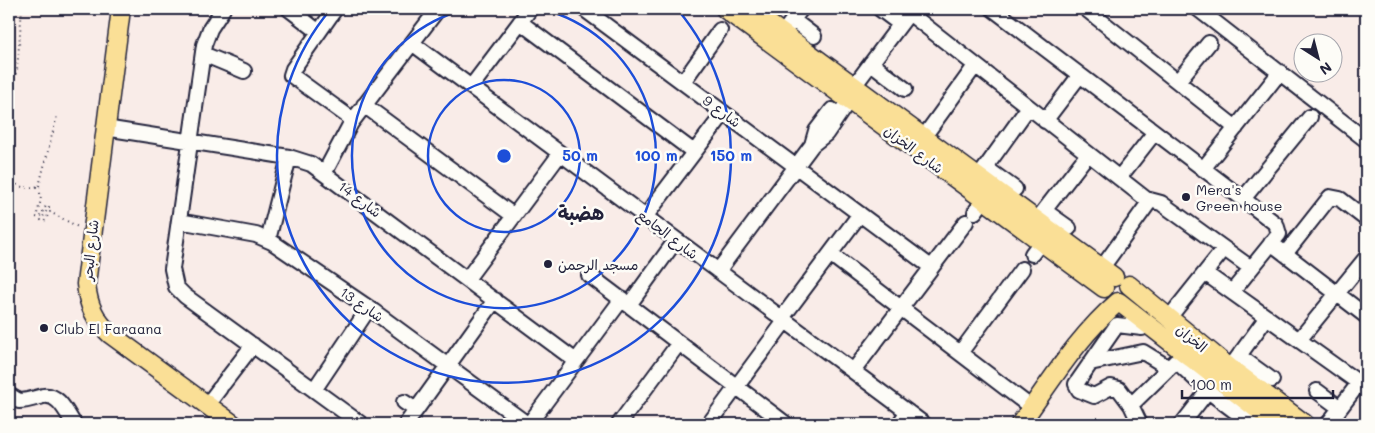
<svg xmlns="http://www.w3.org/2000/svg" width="1375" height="433" viewBox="0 0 1375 433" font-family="Mali,'Playpen Sans Arabic',sans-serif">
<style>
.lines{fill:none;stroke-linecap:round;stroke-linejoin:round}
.minor-casing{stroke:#22223b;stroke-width:18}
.major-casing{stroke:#22223b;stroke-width:21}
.path{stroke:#22223b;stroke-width:2;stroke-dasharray:1 4;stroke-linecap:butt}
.minor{stroke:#fdfcf7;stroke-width:14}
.major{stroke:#fadf96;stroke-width:18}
.ring{fill:none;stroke:#1d4ed8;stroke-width:2.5}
.poi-dot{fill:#22223b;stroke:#fdfcf7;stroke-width:2}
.labels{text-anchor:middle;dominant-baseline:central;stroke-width:5;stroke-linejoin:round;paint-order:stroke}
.street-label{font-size:14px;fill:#22223b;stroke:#fdfcf7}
.poi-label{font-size:14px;fill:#22223b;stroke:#fdfcf7;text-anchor:start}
.district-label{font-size:19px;font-weight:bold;fill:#22223b;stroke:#fdfcf7}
.centre{fill:#1d4ed8;stroke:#fdfcf7;stroke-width:2.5}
.ring-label{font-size:15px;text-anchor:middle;font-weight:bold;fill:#1d4ed8;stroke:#fdfcf7;stroke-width:5;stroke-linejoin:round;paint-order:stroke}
</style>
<rect width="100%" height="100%" fill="#f9ece8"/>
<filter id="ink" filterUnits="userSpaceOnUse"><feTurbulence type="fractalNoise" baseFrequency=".02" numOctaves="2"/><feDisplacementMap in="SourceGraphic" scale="10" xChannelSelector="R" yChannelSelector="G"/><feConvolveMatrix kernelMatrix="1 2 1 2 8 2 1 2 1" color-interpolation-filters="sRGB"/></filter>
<g filter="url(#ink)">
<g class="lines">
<g class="minor-casing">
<path id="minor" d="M223 9 210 29 204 45 172 269 176 287 185 296 361 424
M289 9 319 32
M335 9 293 69 291 75 353 120
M584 9 931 267
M880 9 900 24
M993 9 1276 224 1279 234 1232 292
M1086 9 1236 128
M1198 9 1366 140
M909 13 1146 199 1161 203 1251 268
M793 20 814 36
M520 22 694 152
M783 33 801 9
M412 43 924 424
M203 54 244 71
M871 63 905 89
M1178 81 1209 43
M683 82 720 30
M854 86 912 9
M471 87 530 9
M364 105 514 216
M1045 121 1080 75
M105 128 289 157 311 164 576 361
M923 138 975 66
M812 145 816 131 832 110
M986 168 1015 189
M1203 169 1280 72
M325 172 351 123 438 9
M978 178 1028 108
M1119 178 1155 132
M1243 199 1310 117
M1045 211 1069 228
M975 212 983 201
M645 217 724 113
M179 221 256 235 272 242 369 308 527 424
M1036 221 1088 154
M268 240 289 157
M1271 243 1366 316
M830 254 1032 408
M1032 254 1041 242
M1285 254 1330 197 1340 199 1366 219
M1101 269 1150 201
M718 271 812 145 826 134 845 106 854 104
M1205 273 1366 388
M589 275 786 424
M467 279 560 154
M629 305 676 240
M782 318 860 214
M1168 319 1224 249
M1299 340 1366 258
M960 353 1022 269
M1239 356 1272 380
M1090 363 1143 352 1169 368
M1230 368 1267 317
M854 370 966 222
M223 384 253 345
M314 390 369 308
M1317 391 1340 408
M9 395 19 401C28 401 35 398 43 396 59 393 67 414 74 424
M404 402 416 410
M207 405 220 388
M1131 405 1176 361 1208 391 1252 424
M406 424 495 300
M529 424 622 299
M619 424 679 343
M709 424 785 321
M899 424 908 412
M1140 424 1131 405 1119 389 1111 387 1094 396 1079 390 1076 384 1117 325 1142 328
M1182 424 1214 383
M1328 424 1359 383"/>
</g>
<g class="major-casing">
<path id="major" d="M121 9 86 284C88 305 95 320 110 334L233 424
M725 9 1104 288
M749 9 1114 277
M1129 285 1230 368 1305 424
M1119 302 1276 424
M1020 424C1050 383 1078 336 1118 302"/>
</g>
<path class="path" d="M9 73 17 70
M9 93 17 70 22 9
M9 160V166
M9 178C18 188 26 189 39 186L41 200 36 217 39 218 46 206 49 207 41 220 44 222 50 212 80 228
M39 186 57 116"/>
<use href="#minor" class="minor"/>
<use href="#major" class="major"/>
</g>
</g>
<g class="ring">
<circle cx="504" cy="156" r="76"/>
<path d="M542 9A152 152 0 1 1 466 9"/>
<path d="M678 10A227 227 0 1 1 330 10"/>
</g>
<g class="poi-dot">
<circle cx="1186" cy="197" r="5"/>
<circle cx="548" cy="264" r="5"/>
<circle cx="44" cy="328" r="5"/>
</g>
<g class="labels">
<g class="street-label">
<text transform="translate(722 111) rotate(37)">شارع 9</text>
<text transform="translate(914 149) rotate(37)">شارع الخزان</text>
<text transform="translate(360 199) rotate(37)">شارع 14</text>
<text transform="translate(668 234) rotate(37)">شارع الجامع</text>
<text transform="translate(90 250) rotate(-84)">شارع البحر</text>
<text transform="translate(362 304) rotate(35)">شارع 13</text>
<text transform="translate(1192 338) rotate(39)">الخزان</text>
</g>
<g class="poi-label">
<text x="1196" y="189">Mera's<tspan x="1196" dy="16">Green house</tspan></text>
<text x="558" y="264">مسجد الرحمن</text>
<text x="54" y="328">Club El Faraana</text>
</g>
<g class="district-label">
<text x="581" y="212">هضبة</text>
</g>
</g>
<circle cx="504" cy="156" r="8" class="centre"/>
<g class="ring-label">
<text x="580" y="161">50 m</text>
<text x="656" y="161">100 m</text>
<text x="731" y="161">150 m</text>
</g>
<rect width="1375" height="433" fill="none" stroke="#fdfcf7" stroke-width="30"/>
<rect x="15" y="15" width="1345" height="403" fill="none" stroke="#22223b" stroke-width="2" filter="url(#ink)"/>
<g transform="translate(1318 58) rotate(144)"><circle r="24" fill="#fdfcf7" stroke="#a5a5ac"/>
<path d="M0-4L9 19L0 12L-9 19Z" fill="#22223b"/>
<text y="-8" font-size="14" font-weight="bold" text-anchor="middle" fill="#22223b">N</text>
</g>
<path d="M1182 390v8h151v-8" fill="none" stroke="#22223b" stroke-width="2.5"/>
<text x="1190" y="390" font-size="15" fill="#22223b" stroke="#fdfcf7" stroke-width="4" paint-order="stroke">100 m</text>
</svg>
